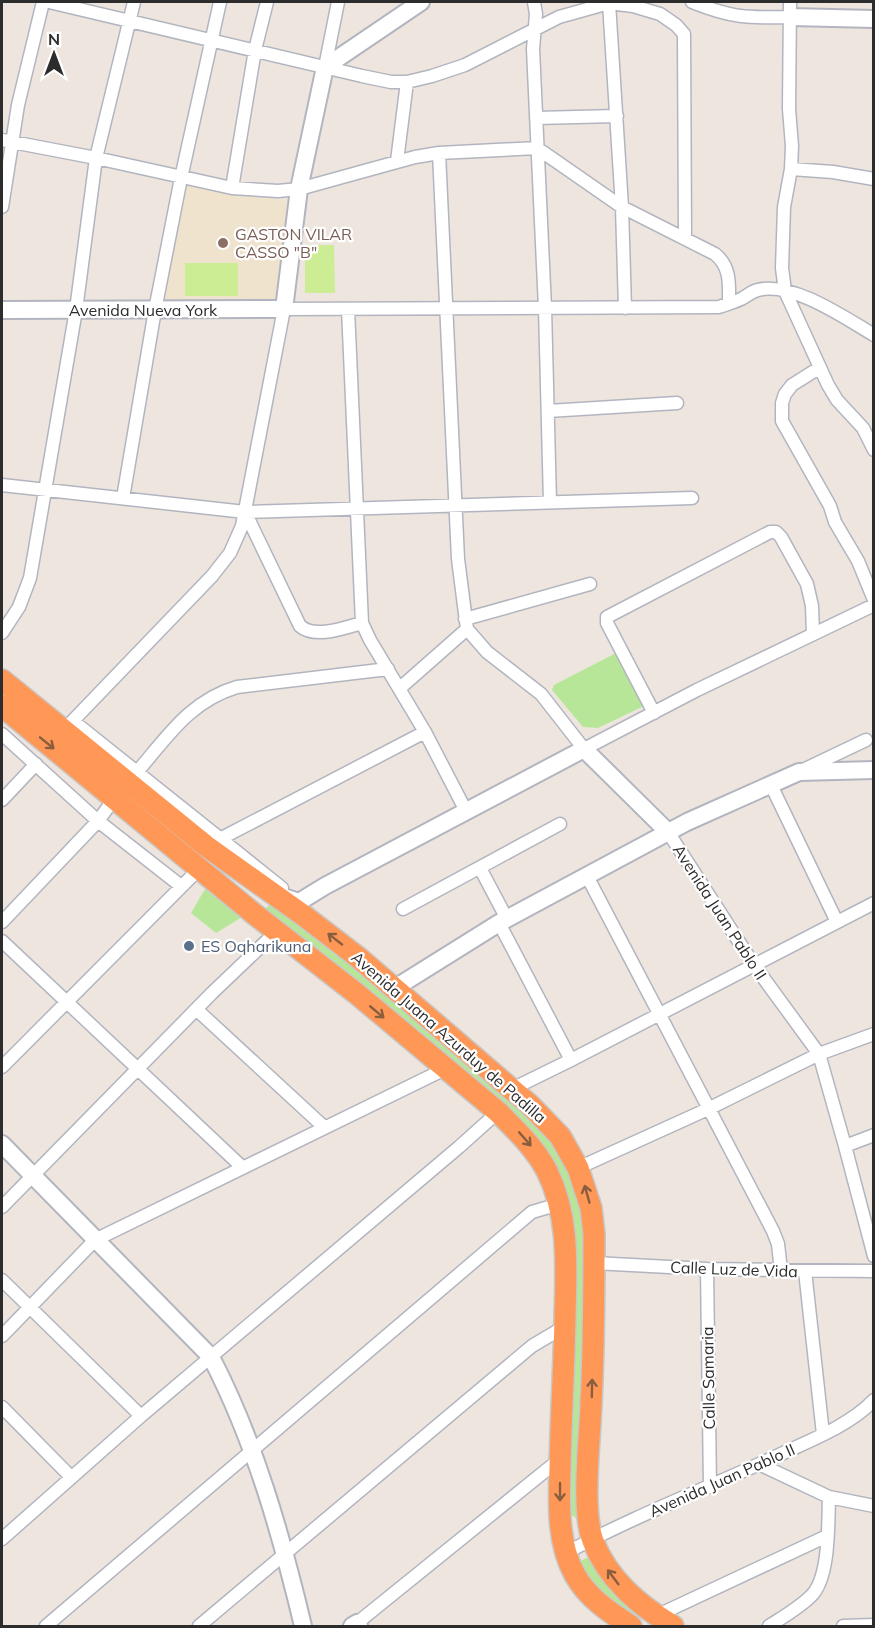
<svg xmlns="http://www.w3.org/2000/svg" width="875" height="1628" viewBox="0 0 875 1628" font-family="Mulish,sans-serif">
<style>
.education{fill:#f0e3cd}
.green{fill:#b7e699}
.pitch{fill:#cced94}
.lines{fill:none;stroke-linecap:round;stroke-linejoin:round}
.street-casing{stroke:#b2b5c0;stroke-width:15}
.secondary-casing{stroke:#b2b5c0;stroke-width:20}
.highway-casing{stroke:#c8c8c8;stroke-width:24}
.street{stroke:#fff;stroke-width:12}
.secondary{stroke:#fff;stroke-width:16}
.highway{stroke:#ff9857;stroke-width:21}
.oneway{stroke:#8b5d3f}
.education-dot{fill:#8d6e63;stroke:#fff;stroke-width:2}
.service-dot{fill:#5c6f8a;stroke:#fff;stroke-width:2}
.labels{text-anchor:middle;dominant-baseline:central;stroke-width:4.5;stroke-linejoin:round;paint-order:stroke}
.education-label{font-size:16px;fill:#785e54;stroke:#fff;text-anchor:start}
.street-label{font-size:16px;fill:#2c2c2c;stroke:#fff}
.service-label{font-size:16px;fill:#4e5e75;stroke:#fff;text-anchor:start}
</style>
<rect width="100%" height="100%" fill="#eee6de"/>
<path class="education" d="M194 184 282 200 287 204 289 212 277 298 274 301H166L164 295 184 189 188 185Z"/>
<path class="green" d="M616 653 644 706 598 728 583 727 552 690 554 685Z
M205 889 242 917 216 933 191 913Z
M270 904 349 961 522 1111 543 1132 561 1155 574 1179 587 1236 579 1520 570 1514 571 1391 550 1164 263 912Z
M586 1558 591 1559 636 1611 635 1614 632 1616 605 1599 579 1566 581 1561Z"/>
<path class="pitch" d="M305 245H334L335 293H305Z
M185 263H238V296H185Z"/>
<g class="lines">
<g class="street-casing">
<path id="street" d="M49 2 362 76 391 82H407L432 76 465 65 559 17 609 3 633 6 660 14 676 25 684 34 685 239
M534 2 536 14 533 49 545 308 550 502
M692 2C732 18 747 18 790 17
M790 2 789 109 792 146 791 169 784 207 782 268 785 291 828 385 837 400 863 428 874 450
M609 3 622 207 625 308
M325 67 338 2
M536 118 617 116
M2 140 96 158 232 188 278 191 299 189 415 157 439 153 537 148 622 207 715 254C731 267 729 284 729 303
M397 161 407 82
M791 169 833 172 874 179
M232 188 255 50 267 2
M2 207 18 105 43 2
M348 309 362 623 370 640 425 732 466 811
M819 368 792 385 785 394 782 403V421L830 506 835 522 858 561 874 600
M548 411 677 403
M2 485 245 512 692 498
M123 498 155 310 181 178 220 2
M245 512 300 626C315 639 344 628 362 623
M465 619 590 584
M467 629 487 652 541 694 584 749 697 690 874 605
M2 633 19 607 30 578 76 310 96 158 134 2
M400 688 467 629 458 559 439 153
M654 713 607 623V617L770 532H776L781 537 807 584 812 606 813 634
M73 721 282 888
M63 731 212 576 230 553 242 526 284 309 719 307C727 304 735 302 741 299 747 296 752 291 758 290 792 281 845 318 874 335
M2 734 98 821 181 886
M803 770 866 740
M137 772C168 736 190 701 237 687L388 669
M771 785 837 922
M2 800 36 764
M668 832 754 965 819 1054 845 1146 874 1256
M216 841 425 732
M480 868 507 919
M587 876 773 1231 778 1244 781 1271
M403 909 560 824
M2 922 98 821 114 799
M499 923 571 1060
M2 941 242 1167
M196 1009 324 1127
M2 1067 199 869
M512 1089 571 1060 874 903
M845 1146 874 1135
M578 1168 708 1109 819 1054 874 1034
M2 1207 212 993 276 932
M594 1263 707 1269 874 1271
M707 1269 710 1487
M805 1271 823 1434
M2 1280 141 1416
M2 1336 95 1240 445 1069
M2 1407 71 1477
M759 1464 829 1497 874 1506
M2 1539 141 1416 459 1147 498 1112
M566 1553C634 1516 708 1488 779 1455 811 1440 849 1426 874 1400
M656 1616 827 1536
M357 1623 560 1459
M46 1626 532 1212 559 1204
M199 1626 532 1346 564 1327
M769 1626C783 1617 799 1608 811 1596 830 1578 828 1523 829 1497
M843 1626 874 1625"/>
</g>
<g class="secondary-casing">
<path id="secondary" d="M790 17 874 19
M2 310 284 309 299 189 325 67 421 2
M280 896 299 902 325 886 584 749 668 832
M395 988 499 923 687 822 799 772 874 770
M2 1144 211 1357C255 1442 281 1534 303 1626
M352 1626 357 1623 359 1626"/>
</g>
<g class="highway-casing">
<path id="highway" d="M2 680 206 846 303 915 359 958 530 1105 560 1136 578 1168 591 1208 594 1234C594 1290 594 1347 591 1404 590 1440 581 1509 593 1541 608 1580 639 1605 673 1626
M2 706 253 913 357 994 498 1112C516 1130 535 1148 547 1171 570 1218 566 1267 565 1318 564 1368 561 1418 560 1468 559 1503 557 1543 575 1575 588 1598 609 1612 631 1626"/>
</g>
<use href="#street" class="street"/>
<use href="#secondary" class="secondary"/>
<use href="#highway" class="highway"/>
</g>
<defs><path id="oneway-shaft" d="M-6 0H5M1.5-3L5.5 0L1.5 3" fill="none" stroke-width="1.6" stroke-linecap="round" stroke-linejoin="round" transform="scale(1.5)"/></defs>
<g class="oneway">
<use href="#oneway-shaft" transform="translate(47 743) rotate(39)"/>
<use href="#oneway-shaft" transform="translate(335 939) rotate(-142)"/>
<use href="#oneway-shaft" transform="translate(377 1012) rotate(40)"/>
<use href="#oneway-shaft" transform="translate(525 1139) rotate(49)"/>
<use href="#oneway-shaft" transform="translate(587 1194) rotate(-106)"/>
<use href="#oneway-shaft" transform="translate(592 1388) rotate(-89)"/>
<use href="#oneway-shaft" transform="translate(560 1492) rotate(90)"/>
<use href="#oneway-shaft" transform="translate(613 1577) rotate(-127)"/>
</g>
<circle class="education-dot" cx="223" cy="243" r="6"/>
<circle class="service-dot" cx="189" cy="946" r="6"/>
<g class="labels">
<g class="education-label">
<text x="235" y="234">GASTON VILAR<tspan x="235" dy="18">CASSO "B"</tspan></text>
</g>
<g class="street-label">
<text x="143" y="310">Avenida Nueva York</text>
<text transform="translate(720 912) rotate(57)">Avenida Juan Pablo II</text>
<text transform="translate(449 1037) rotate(41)">Avenida Juana Azurduy de Padilla</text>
<text transform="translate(734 1269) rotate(2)">Calle Luz de Vida</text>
<text transform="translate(708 1378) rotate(-91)">Calle Samaria</text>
<text transform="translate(722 1480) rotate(-24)">Avenida Juan Pablo II</text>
</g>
<g class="service-label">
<text x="201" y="946">ES Oqharikuna</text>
</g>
</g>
<rect width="875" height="1628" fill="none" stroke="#2c2c2c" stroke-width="6"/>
<g transform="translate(54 54)" stroke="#ffffff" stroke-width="4.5" paint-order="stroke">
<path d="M0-4.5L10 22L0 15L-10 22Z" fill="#2c2c2c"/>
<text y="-9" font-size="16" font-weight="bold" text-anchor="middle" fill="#2c2c2c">N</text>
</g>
</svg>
